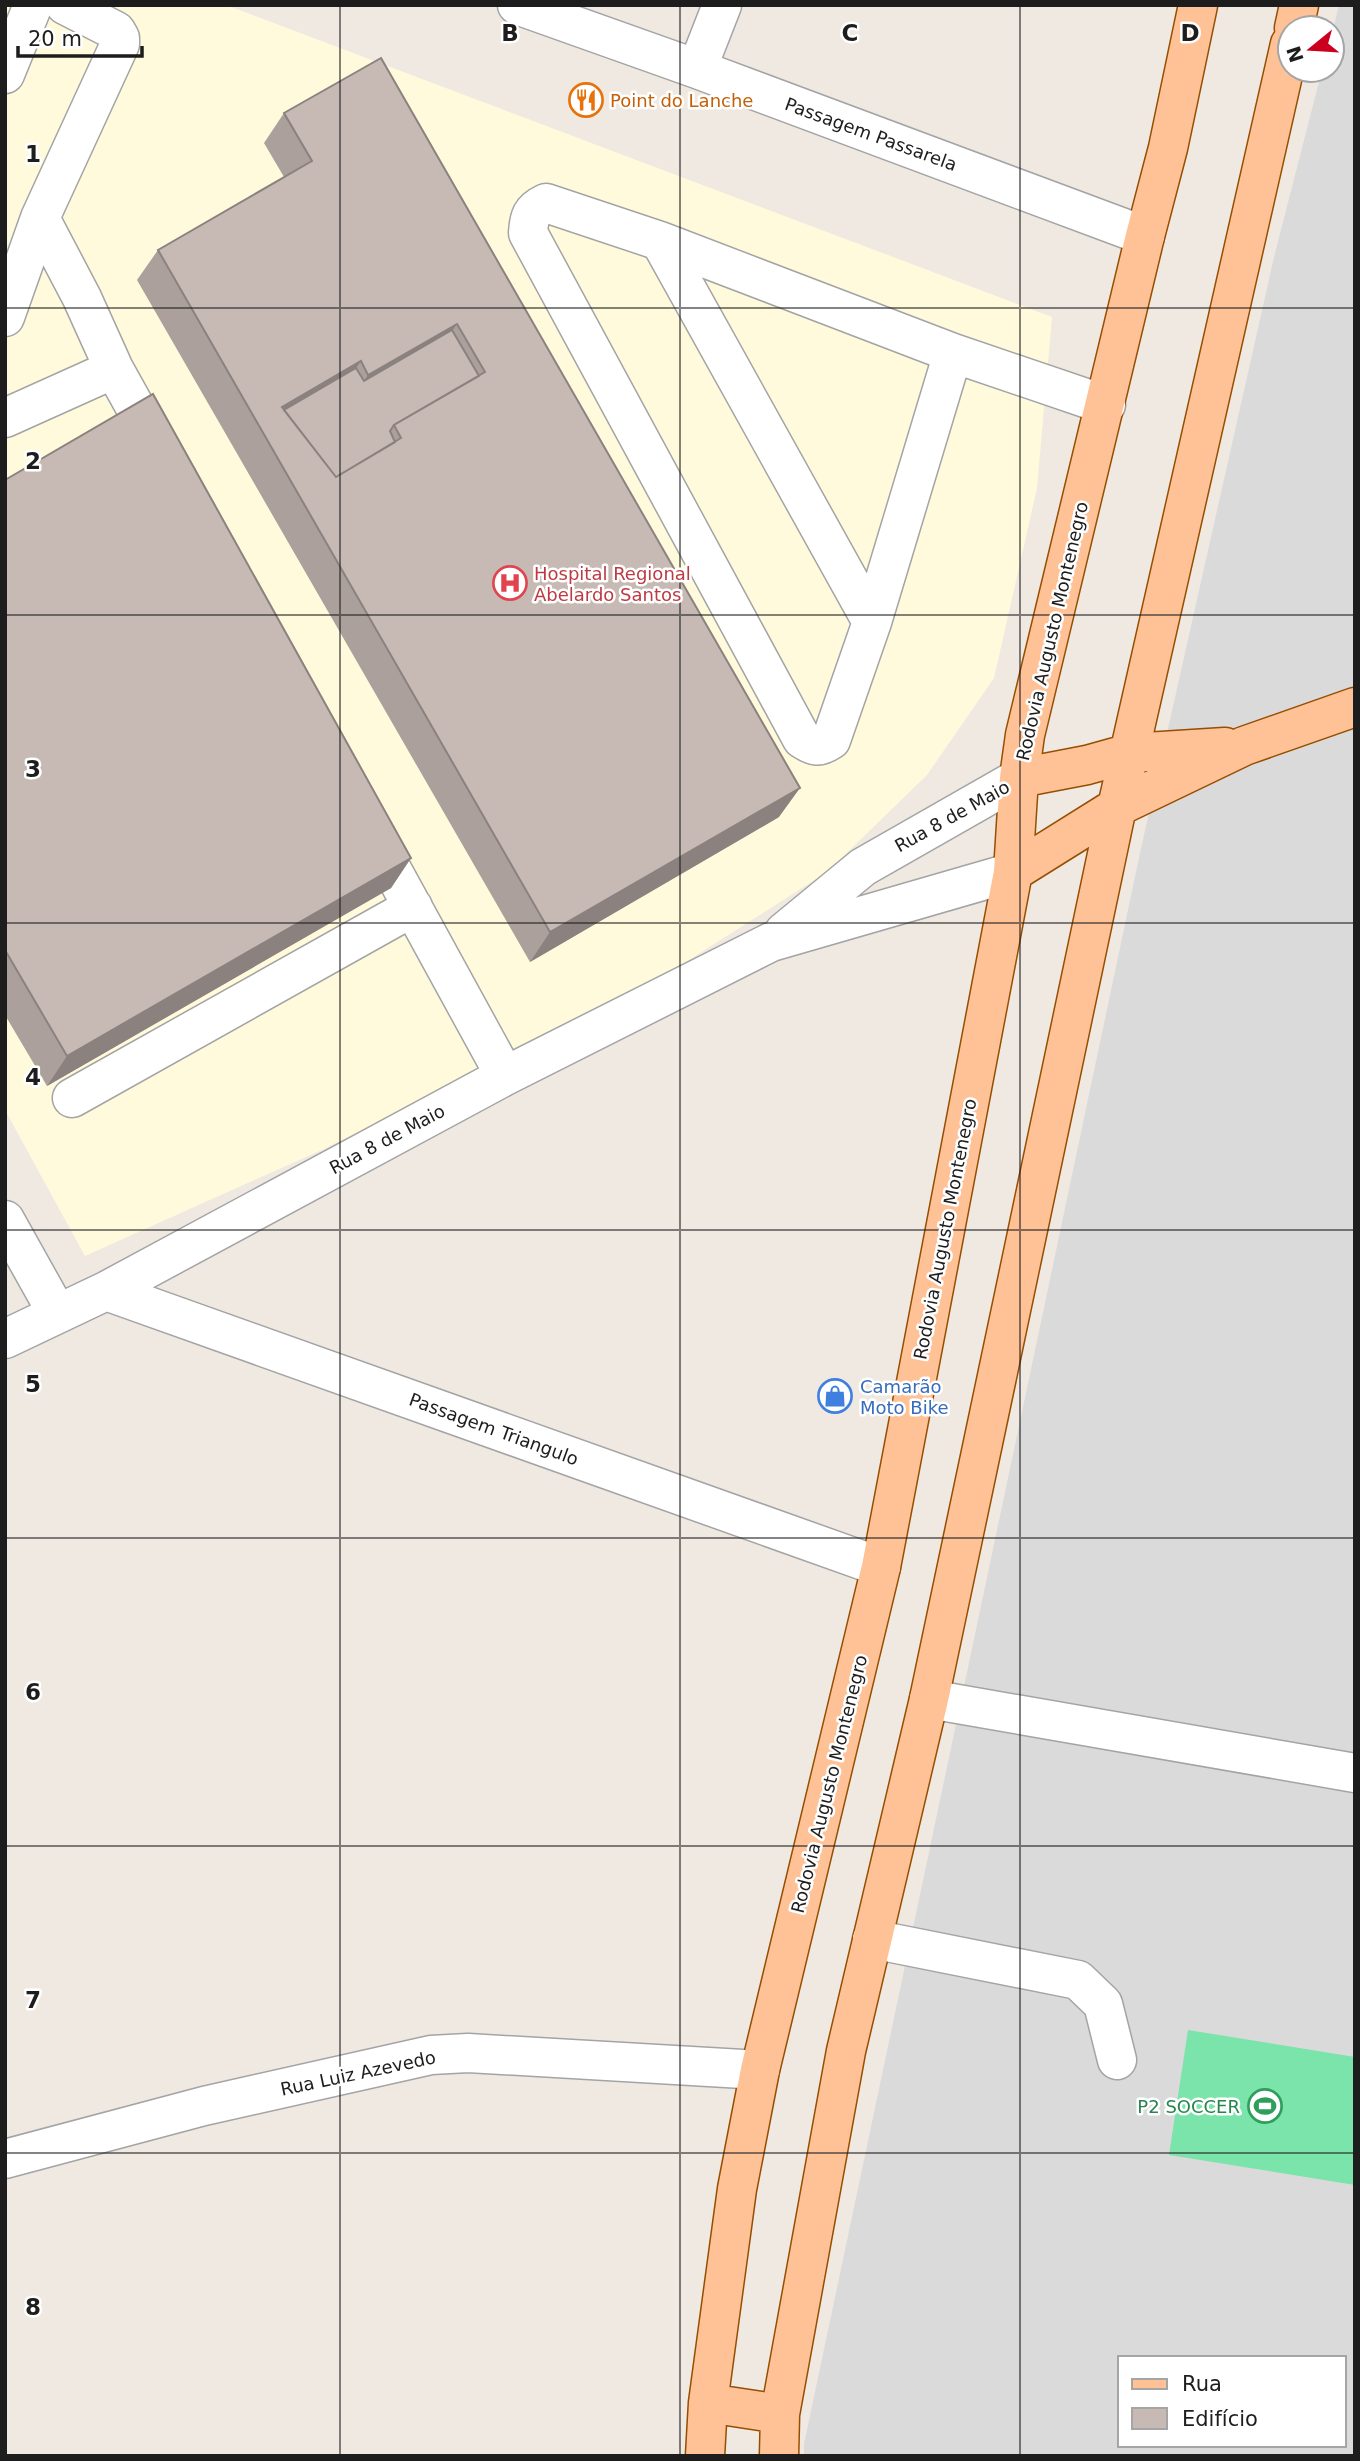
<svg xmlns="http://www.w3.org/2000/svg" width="1360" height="2461" viewBox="0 0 1360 2461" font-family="'DejaVu Sans',sans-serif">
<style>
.residential{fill:#dbdada;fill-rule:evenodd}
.education{fill:#fffadb}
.pitch{fill:#7ae4ab}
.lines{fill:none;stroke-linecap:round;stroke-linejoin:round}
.minor-casing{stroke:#a4a4a4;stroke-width:41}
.major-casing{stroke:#964e00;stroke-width:41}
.minor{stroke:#fff;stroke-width:38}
.major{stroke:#ffc297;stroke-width:38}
.wall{fill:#aba09c}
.shaded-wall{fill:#8b827f}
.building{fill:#c7bab5;stroke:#8b827f;stroke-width:2;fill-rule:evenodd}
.grid{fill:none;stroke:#1d1d1d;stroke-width:2;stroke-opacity:0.55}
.labels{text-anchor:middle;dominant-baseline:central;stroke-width:5;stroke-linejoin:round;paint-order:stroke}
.food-label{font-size:18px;fill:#c56008;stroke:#fff;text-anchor:start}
.street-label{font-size:18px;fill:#1d1d1d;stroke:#fff}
.health-label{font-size:18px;fill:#be3a42;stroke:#fff;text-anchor:start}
.shop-label{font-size:18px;fill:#366cbe;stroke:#fff;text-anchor:start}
.leisure-label{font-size:18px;fill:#27864d;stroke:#fff;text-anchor:end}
.grid-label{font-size:23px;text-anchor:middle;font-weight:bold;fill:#1d1d1d;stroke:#fff;stroke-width:5;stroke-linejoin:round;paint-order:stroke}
</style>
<rect width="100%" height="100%" fill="#efe9e2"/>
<path class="residential" d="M1339 5H1355V2456H804V2444L1140 853 1274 257 1322 70H1332V33ZM1120 2358H1344V2445H1120Z"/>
<path class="education" d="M7 5H226L1052 317 1037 488 994 678 927 775 827 872 678 967 502 1061 326 1148 85 1256 5 1110Z"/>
<path class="pitch" d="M1188 2030 1355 2057V2185L1169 2155Z"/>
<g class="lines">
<g class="minor-casing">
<path id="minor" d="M517 5 697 69 1145 236
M697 69 722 5
M5 74 33 5
M40 218 82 298 114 369 159 450
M660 241 872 622
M5 317 40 218 120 44V38L116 31 65 5
M953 353 872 622 831 740C819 748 814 747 802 739L528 233C529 217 531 210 546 203L660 241 953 353 1106 405
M5 418 114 369
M372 833 505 1076
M784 932 863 867 1019 778
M72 1098 413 907
M5 1220 57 1313
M106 1291 881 1567
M5 1339 106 1291 505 1076 771 942 1013 872
M929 1699 1355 1773
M872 1939 1078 1980 1103 2004 1117 2060
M5 2159 204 2106 431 2055 468 2053 760 2070"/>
</g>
<g class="major-casing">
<path id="major" d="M1294 28 1299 5
M1019 778 1087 765 1130 753 1225 747
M1013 872 1117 807 1244 746 1355 707
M708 2403 780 2414
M705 2456 708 2403 737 2189 760 2070 881 1567 1013 872 1019 778 1025 735 1145 236 1168 148 1198 5
M779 2456 780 2414 846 2051 929 1699 1117 807 1290 44"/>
</g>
<use href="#minor" class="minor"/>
<use href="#major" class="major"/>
</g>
<path class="wall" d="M381 58 779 817 530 962 137 280 158 250 284 177 264 143 284 113Z
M5 480 411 858 391 888 47 1086 5 1015Z"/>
<path class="shaded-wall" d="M457 324 436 353 348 404 368 375Z
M361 361 340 391 285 423 282 407Z
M800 788 779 817 530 962 550 932Z
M411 858 391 888 47 1086 67 1056Z"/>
<path class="building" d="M381 58 800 788 550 932 158 250 312 161 284 113ZM457 324 485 372 394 425 401 438 336 477 282 407 361 361 368 375Z
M452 330 479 376 394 425 390 431 395 442 336 477 284 410 356 368 364 381Z
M153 394 411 858 67 1056 5 950V480Z"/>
<path class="grid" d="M340 5V2456M680 5V2456M1020 5V2456M5 308H1355M5 615H1355M5 923H1355M5 1230H1355M5 1538H1355M5 1846H1355M5 2153H1355"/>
<defs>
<g id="restaurant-ring" transform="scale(1.75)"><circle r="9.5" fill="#fff" stroke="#e8710a" stroke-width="1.5"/><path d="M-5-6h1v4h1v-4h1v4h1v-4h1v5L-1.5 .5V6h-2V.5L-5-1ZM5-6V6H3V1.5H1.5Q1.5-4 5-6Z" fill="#e8710a"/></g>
<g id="hospital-ring" transform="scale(1.75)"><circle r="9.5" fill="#fff" stroke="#e0444e" stroke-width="1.5"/><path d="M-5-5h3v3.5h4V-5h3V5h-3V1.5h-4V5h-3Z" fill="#e0444e"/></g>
<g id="shop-ring" transform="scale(1.75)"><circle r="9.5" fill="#fff" stroke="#3f7fe0" stroke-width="1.5"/><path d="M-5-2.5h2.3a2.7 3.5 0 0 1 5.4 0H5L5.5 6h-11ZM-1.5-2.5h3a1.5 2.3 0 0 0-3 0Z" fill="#3f7fe0"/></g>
<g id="stadium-ring" transform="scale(1.75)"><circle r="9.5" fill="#fff" stroke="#2e9e5b" stroke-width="1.5"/><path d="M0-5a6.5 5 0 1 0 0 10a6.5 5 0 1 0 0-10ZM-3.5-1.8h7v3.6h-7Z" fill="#2e9e5b"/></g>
</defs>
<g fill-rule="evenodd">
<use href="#restaurant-ring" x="586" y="100"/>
<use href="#hospital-ring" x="510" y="583"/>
<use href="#shop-ring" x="835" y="1396"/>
<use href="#stadium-ring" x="1265" y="2106"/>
</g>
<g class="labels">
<g class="food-label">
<text x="610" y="100">Point do Lanche</text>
</g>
<g class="street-label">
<text transform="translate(871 134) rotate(20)">Passagem Passarela</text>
<text transform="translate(1052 631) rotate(-77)">Rodovia Augusto Montenegro</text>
<text transform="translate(952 816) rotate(-29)">Rua 8 de Maio</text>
<text transform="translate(387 1139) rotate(-28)">Rua 8 de Maio</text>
<text transform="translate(945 1229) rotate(-79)">Rodovia Augusto Montenegro</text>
<text transform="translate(494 1429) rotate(20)">Passagem Triangulo</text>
<text transform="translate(829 1784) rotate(-76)">Rodovia Augusto Montenegro</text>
<text transform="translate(358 2073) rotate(-12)">Rua Luiz Azevedo</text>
</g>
<g class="health-label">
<text x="534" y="573">Hospital Regional<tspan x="534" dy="21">Abelardo Santos</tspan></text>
</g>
<g class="shop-label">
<text x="860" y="1386">Camarão<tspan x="860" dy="21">Moto Bike</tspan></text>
</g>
<g class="leisure-label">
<text x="1240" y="2106">P2 SOCCER</text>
</g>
</g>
<g class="grid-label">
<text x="510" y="41">B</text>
<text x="850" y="41">C</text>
<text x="1190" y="41">D</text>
<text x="33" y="162">1</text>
<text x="33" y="469">2</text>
<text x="33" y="777">3</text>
<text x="33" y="1085">4</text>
<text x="33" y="1392">5</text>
<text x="33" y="1700">6</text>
<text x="33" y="2008">7</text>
<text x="33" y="2315">8</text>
</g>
<rect width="1360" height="2461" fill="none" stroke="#1d1d1d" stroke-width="14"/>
<rect x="1118" y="2356" width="228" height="91" fill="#ffffff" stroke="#a5a5a5" stroke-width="2"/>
<rect x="1132" y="2379" width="35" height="10" fill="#ffc297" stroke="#a5a5a5" stroke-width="2"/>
<text x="1182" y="2391" font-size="21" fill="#1d1d1d">Rua</text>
<rect x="1132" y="2408" width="35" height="21" fill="#c7bab5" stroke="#a5a5a5" stroke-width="2"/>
<text x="1182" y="2426" font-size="21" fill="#1d1d1d">Edifício</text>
<g transform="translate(1311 49) rotate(252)"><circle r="33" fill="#ffffff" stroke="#a5a5a5" stroke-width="2"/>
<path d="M0-5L12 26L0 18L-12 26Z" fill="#ca001e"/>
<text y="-10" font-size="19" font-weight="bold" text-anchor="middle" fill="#1d1d1d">N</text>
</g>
<path d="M18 46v10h124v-10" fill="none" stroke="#1d1d1d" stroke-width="3.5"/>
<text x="28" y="46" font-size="21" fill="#1d1d1d" stroke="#ffffff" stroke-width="5" paint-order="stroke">20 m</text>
</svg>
